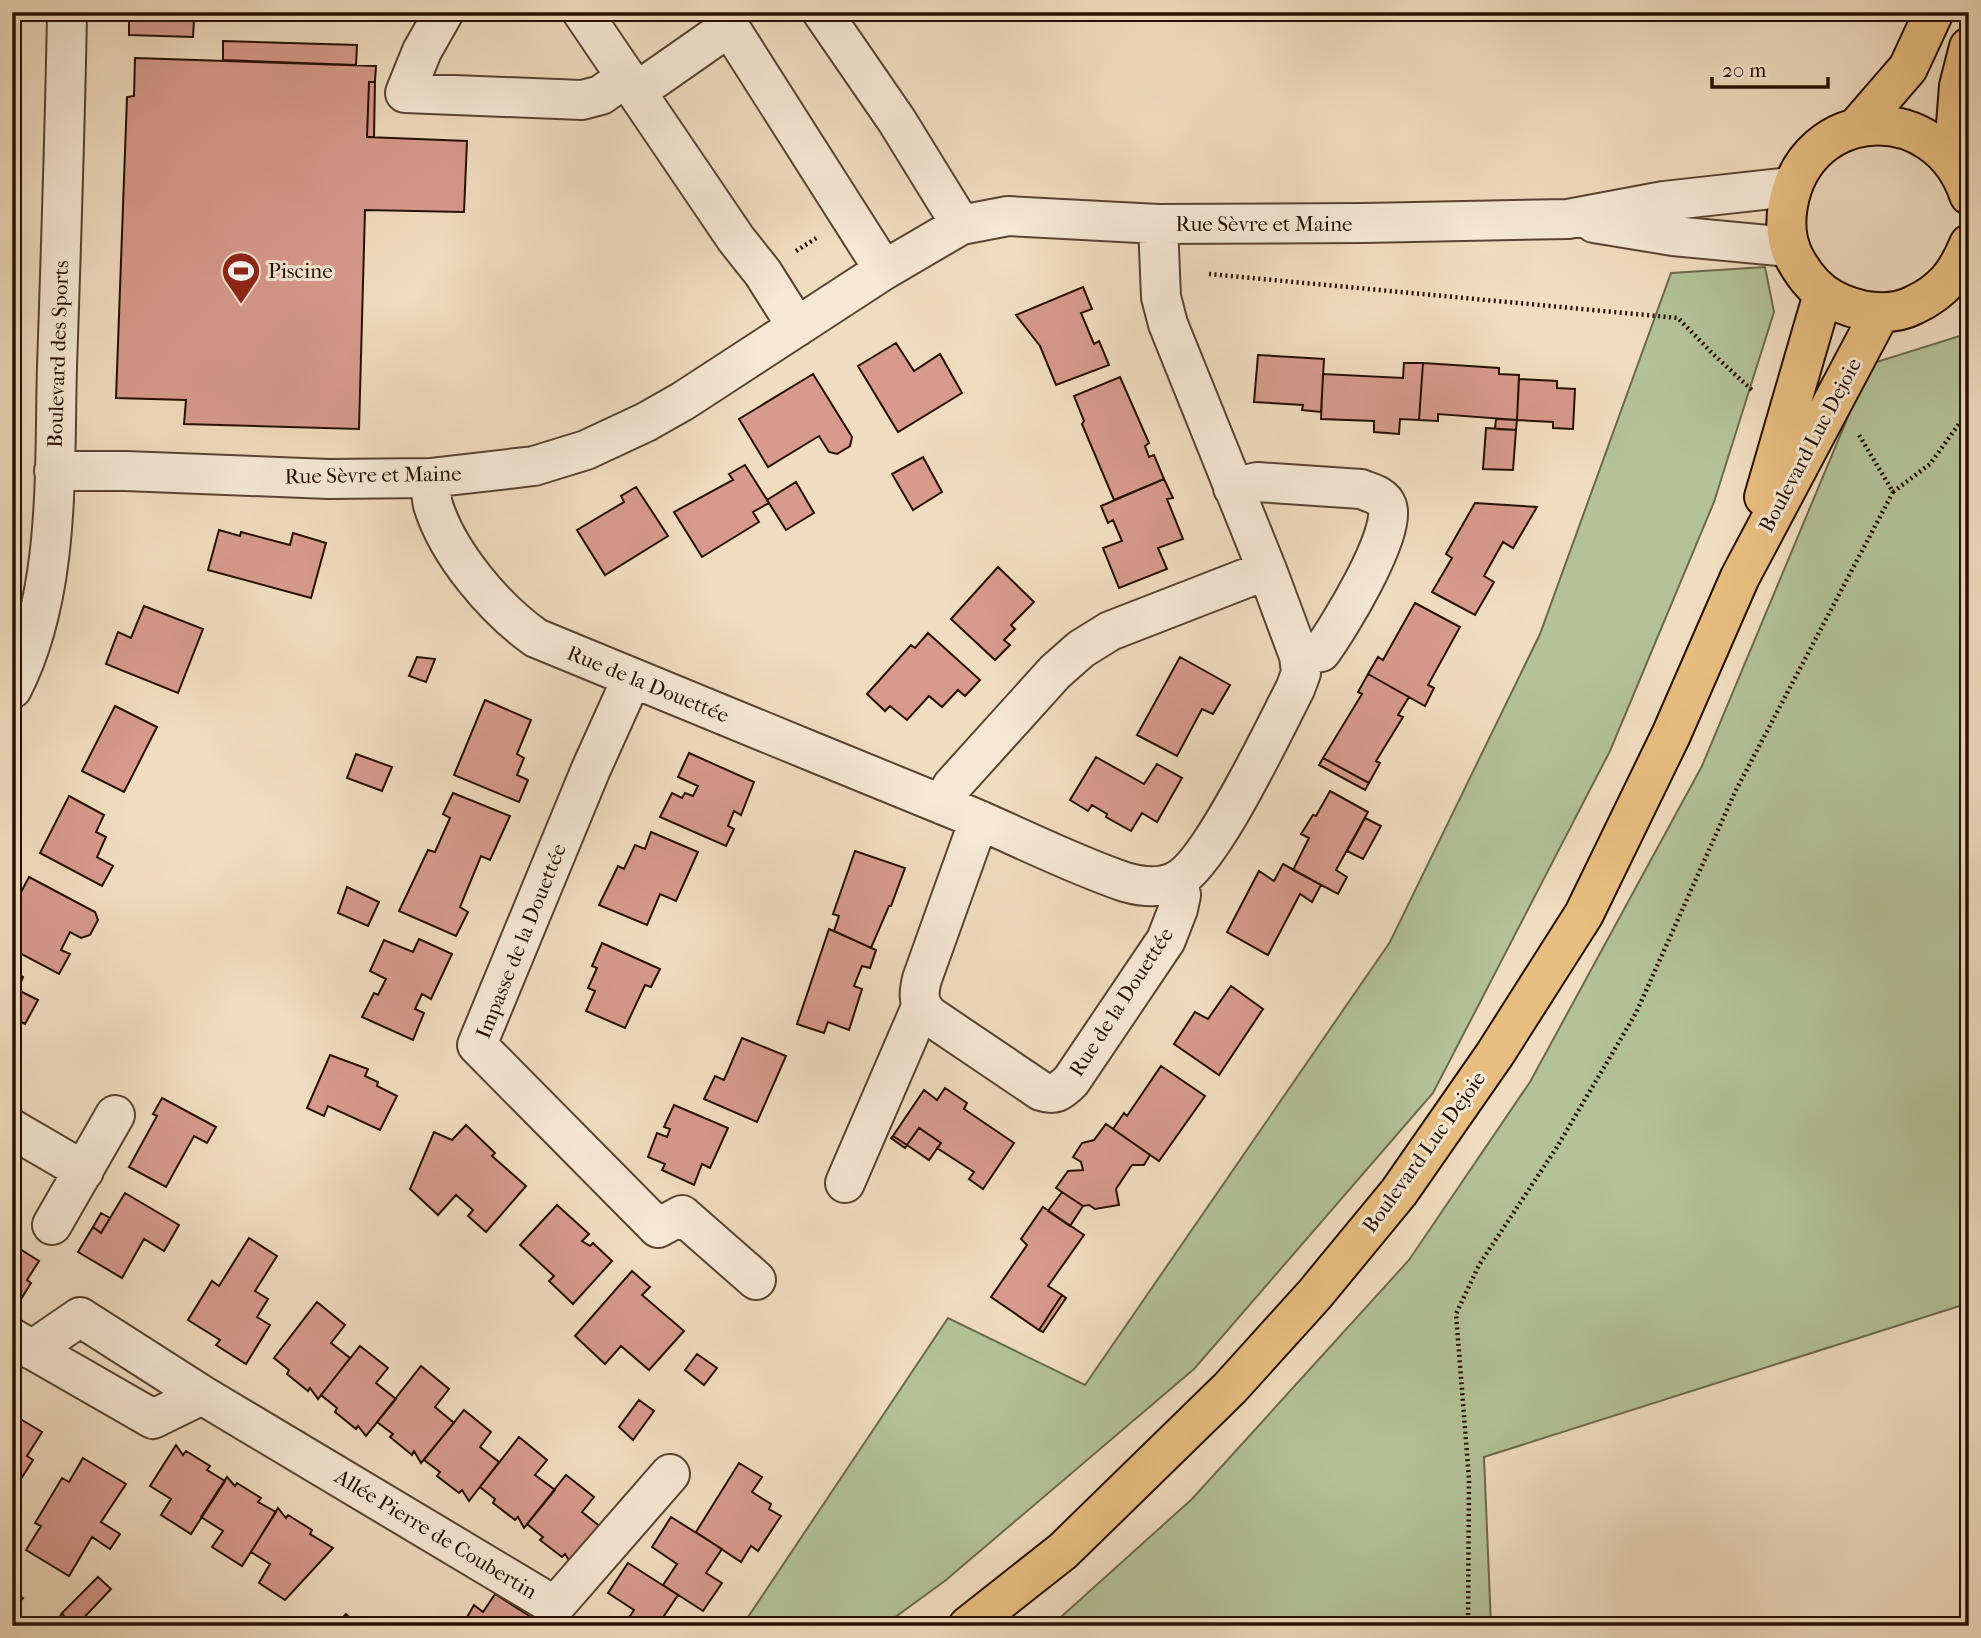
<svg xmlns="http://www.w3.org/2000/svg" width="1981" height="1638" viewBox="0 0 1981 1638" font-family="'IM FELL French Canon',serif">
<style>
.green{fill:#b3c297;stroke:#6c694c;stroke-width:2}
.building{fill:#d79a8d;stroke:#261001;stroke-width:2}
.lines{fill:none;stroke-linecap:round;stroke-linejoin:round}
.minor-casing{stroke:#584330;stroke-width:42}
.major-casing{stroke:#261001;stroke-width:42}
.path{stroke:#261001;stroke-width:4.5;stroke-dasharray:2 3.5;stroke-linecap:butt}
.minor{stroke:#f5e8d5;stroke-width:38}
.major{stroke:#e8be80;stroke-width:38}
.labels{text-anchor:middle;dominant-baseline:central;stroke-width:6;stroke-linejoin:round;paint-order:stroke}
.street-label{font-size:21px;fill:#261001;stroke:#f5e8d5}
.poi-label{font-size:21px;fill:#261001;stroke:#f5e8d5;text-anchor:start}
</style>
<rect width="100%" height="100%" fill="#f0dcbf"/>
<filter id="stains"><feTurbulence type="fractalNoise" baseFrequency=".00286" numOctaves="4"/><feColorMatrix values="0 0 0 0 .2 0 0 0 0 .09 0 0 0 0 .02 0 0 0 .5 -.17"/></filter>
<radialGradient id="worn" r=".72"><stop offset=".6" stop-color="#630" stop-opacity="0"/><stop offset="1" stop-color="#630" stop-opacity=".3"/></radialGradient>
<path class="green" d="M1765 267 1774 312 1714 502 1610 751 1433 1093 1194 1369 946 1580 883 1626H742L948 1318 1085 1385 1390 942 1540 634 1671 273Z
M1969 333V1303L1484 1457 1491 1626H1051L1192 1499 1409 1260 1530 1082 1702 766 1870 364Z"/>
<path class="building" d="M129 12H169V20H194L193 37 129 35Z
M223 41 357 45 356 65 223 60Z
M135 58 376 66 375 81 369 82 367 137 467 141 464 212 365 210 359 429 184 424 186 400 116 398 127 97 134 96Z
M375 81 374 137H367L369 82Z
M1083 287 1092 309 1081 313 1094 344 1099 341 1109 365 1056 385 1040 346 1016 315Z
M896 343 914 371 940 354 962 393 898 432 858 366Z
M1258 355 1324 359 1321 412 1302 410 1303 405 1254 402Z
M1404 363H1423L1419 420 1400 419 1399 434 1374 432V421L1321 419 1323 374 1403 378Z
M1423 363 1499 368V374L1519 375 1517 420 1438 414V421L1419 420Z
M813 374 852 437 850 446 837 454 829 452 819 436 768 467 739 419Z
M1120 377 1149 443 1145 446 1149 457 1154 455 1164 479 1114 500 1082 424 1084 421 1074 396Z
M1519 379 1557 381V388L1575 389 1573 429 1553 428V422L1517 420Z
M1496 419 1517 420 1516 430 1495 429Z
M1486 428 1516 430 1513 470 1483 469Z
M923 457 942 492 913 510 892 474Z
M745 465 769 503 753 512 759 522 702 557 674 512 733 480 729 474Z
M1164 479 1173 498 1167 499 1183 539 1158 548 1167 569 1119 588 1103 548 1122 541 1113 520 1108 523 1101 506Z
M796 482 814 513 786 530 767 500Z
M636 487 668 536 605 575 577 530 624 502 621 496Z
M1475 503 1537 507 1513 548 1503 542 1484 576 1494 582 1475 615 1432 592 1452 558 1446 554Z
M219 530 240 536 241 532 290 545 293 533 326 543 311 598 208 570Z
M998 567 1034 602 1011 625 1015 629 1004 640 1010 645 995 660 951 619Z
M1415 603 1460 627 1428 685 1434 688 1425 706 1368 674 1378 657 1383 660Z
M144 606 203 629 178 693 106 664 118 632 131 638Z
M928 633 980 680 965 696 958 690 942 707 929 696 907 720 890 706 885 711 867 694 911 645 915 648Z
M417 657 435 659 426 682 409 676Z
M1180 657 1230 685 1213 714 1202 709 1177 756 1137 735Z
M1368 674 1409 697 1398 715 1403 717 1376 761 1380 763 1369 783 1323 758 1362 694 1358 692Z
M485 700 531 720 517 754 524 758 517 775 528 780 519 802 454 775Z
M115 706 157 727 124 792 82 771Z
M689 753 754 782 741 815 734 811 728 826 734 829 726 846 660 817 672 793 682 798 685 793 693 796 698 786 678 777Z
M356 754 392 767 382 791 347 778Z
M1096 757 1144 784 1157 764 1182 778 1157 822 1142 813 1131 831 1106 817 1107 814 1092 805 1088 811 1070 800Z
M1323 758 1369 783 1365 790 1319 765Z
M1330 791 1368 812 1336 870 1347 877 1338 894 1293 870 1309 838 1301 834 1313 815 1316 816Z
M453 793 510 816 490 860 481 856 460 907 468 912 456 936 399 911 428 850 435 852 450 818 443 814Z
M69 796 104 815 96 832 106 837 97 857 113 866 102 886 40 853Z
M1365 818 1381 826 1363 859 1347 851Z
M651 832 698 852 676 901 660 894 647 925 599 905 618 866 624 869 635 845 645 849Z
M855 851 905 868 891 906H889L871 948 834 931 839 916 833 914Z
M1283 864 1321 885 1312 902 1300 894 1268 955 1227 932 1259 871 1274 881Z
M29 877 95 912 98 920 90 935 81 938 70 932 61 950 70 954 59 974 12 949V909Z
M347 887 379 902 368 926 338 913Z
M829 929 876 950 870 968 862 966 854 986 862 989 849 1030 828 1022 824 1033 797 1024Z
M419 939 452 954 431 999 422 994 415 1009 424 1013 413 1040 362 1017 374 993 378 995 386 979 370 971 384 940 413 952Z
M602 943 660 969 651 987 645 985 625 1028 586 1011 595 991 588 988 597 968 592 966Z
M12 971 23 977 18 990 38 1000 25 1024 12 1017Z
M1231 986 1263 1009 1219 1075 1174 1044 1195 1012 1208 1019Z
M742 1038 786 1056 757 1122 704 1099 715 1076 724 1080Z
M330 1055 368 1069 365 1076 378 1082 377 1086 397 1096 380 1130 328 1106 324 1116 307 1108Z
M1161 1066 1205 1096 1159 1161 1113 1129 1124 1113 1127 1116Z
M945 1088 967 1103 964 1109 1014 1143 983 1189 969 1179 974 1172 937 1148 941 1143 919 1128 907 1145 893 1136 924 1090 937 1100Z
M162 1098 216 1127 207 1143 194 1136 166 1187 129 1167 157 1116 153 1114Z
M674 1105 728 1128 710 1168 702 1164 694 1185 662 1170 665 1164 648 1157 657 1133 667 1137 670 1129 664 1127Z
M1106 1124 1150 1155 1144 1165H1132L1116 1189 1119 1205 1095 1209 1089 1205 1083 1206 1056 1188 1068 1171 1083 1170 1081 1162 1073 1157 1082 1143 1094 1140Z
M466 1125 495 1153 492 1156 526 1186 486 1232 468 1216 473 1210 456 1195 438 1215 410 1189 434 1132 452 1140Z
M919 1128 941 1143 929 1160 907 1145Z
M893 1136 907 1145 905 1148 891 1138Z
M1062 1192 1083 1206 1070 1226 1048 1211Z
M125 1193 179 1225 164 1251 144 1239 122 1278 78 1252 93 1227 101 1233Z
M557 1205 589 1234 582 1241 590 1246 593 1243 612 1261 573 1304 549 1281 554 1276 520 1245Z
M1043 1207 1084 1235 1048 1286 1062 1295 1039 1330 991 1297 1027 1245 1021 1239Z
M101 1213 110 1218 101 1233 93 1227Z
M249 1238 277 1256 255 1291 268 1299 257 1317 270 1325 246 1364 216 1345 220 1340 188 1320 212 1281 219 1286Z
M12 1244 39 1261 27 1280 31 1283 16 1307 13 1305 12 1308Z
M632 1271 650 1287 642 1295 684 1331 649 1370 621 1346 605 1364 575 1336Z
M1062 1295 1066 1298 1043 1332 1039 1330Z
M317 1302 345 1325 331 1343 350 1358 318 1399 310 1388 308 1391 287 1374 289 1370 274 1358Z
M360 1346 388 1368 376 1383 396 1399 366 1436 358 1426 356 1429 335 1412 337 1408 321 1395Z
M697 1354 717 1368 704 1385 685 1370Z
M421 1366 449 1389 435 1407 454 1423 421 1463 414 1451 412 1455 390 1437 393 1434 377 1422Z
M639 1400 654 1411 633 1440 619 1427Z
M464 1410 491 1432 480 1447 499 1462 469 1501 462 1490 459 1493 437 1476 440 1472 424 1460Z
M12 1414 42 1432 27 1456 33 1460 12 1493Z
M519 1437 547 1460 535 1475 555 1490 524 1528 518 1517 515 1520 493 1503 495 1499 480 1487Z
M176 1445 183 1455 186 1451 210 1466 207 1470 225 1481 191 1534 161 1515 171 1499 150 1486Z
M83 1458 126 1484 101 1522 120 1534 110 1549 92 1537 69 1576 26 1550 41 1526 35 1523 62 1478 69 1482Z
M739 1463 762 1477 752 1492 771 1504 769 1509 781 1516 758 1551 751 1546 741 1562 696 1532Z
M566 1475 594 1497 582 1512 602 1528 572 1565 565 1554 562 1557 540 1540 543 1537 527 1524Z
M227 1477 235 1486 237 1483 261 1498 258 1502 276 1512 242 1566 212 1547 223 1531 201 1517Z
M278 1508 286 1518 288 1515 312 1530 310 1534 333 1548 285 1600 259 1583 270 1564 251 1552Z
M671 1517 722 1549 706 1573 722 1583 703 1611 663 1585 677 1564 652 1547Z
M628 1563 678 1595 662 1619 673 1626H623L634 1610 608 1593Z
M98 1577 111 1589 76 1626H71L62 1613Z
M12 1591 23 1598 13 1610 12 1609Z
M495 1594 545 1626H462L474 1605 483 1612Z
M62 1613 71 1626H54Z
M346 1614 358 1626H335Z"/>
<g class="lines">
<g class="minor-casing">
<path id="minor" d="M444 12 422 51 405 93 582 100 601 95 626 77
M582 12 736 239 763 273 797 327
M720 12 884 270
M822 12 897 121 961 225
M636 92 729 27
M1594 223 1673 236 1790 247
M54 471H125L329 479 430 478 534 466 586 450 646 422 683 401 884 270 961 225 1008 216 1158 224 1364 223 1568 219 1664 201 1791 187
M430 478C431 487 431 497 433 505 448 554 495 609 536 638 675 696 814 752 953 809 1010 832 1066 862 1125 882 1142 887 1160 889 1176 881 1211 864 1274 729 1295 689L1301 673 1299 656 1267 570 1168 324 1161 297 1158 224
M1233 488 1257 482 1361 489C1370 493 1383 495 1387 506 1397 533 1338 629 1321 652L1299 656
M632 678 591 769 477 1045 658 1228 682 1215 756 1280
M12 689C61 594 54 472 57 367 61 249 65 130 67 12
M943 805 952 786 1055 672 1081 649 1110 631 1267 570
M979 820 922 979C918 995 918 1004 930 1016L1041 1091C1056 1096 1060 1091 1071 1081L1166 940 1178 909 1181 895 1178 880
M12 1129 84 1171
M845 1183 921 1007
M52 1225 115 1115
M12 1338 153 1419 202 1395 555 1606 670 1474
M32 1350 80 1317 202 1395"/>
</g>
<g class="major-casing">
<path id="major" d="M1857 127 1908 68 1934 12
M1953 163 1959 86 1969 47
M1969 195C1937 98 1806 104 1788 205 1785 222 1786 241 1794 257 1803 274 1815 290 1832 299 1856 312 1889 318 1914 305 1944 291 1957 273 1969 244
M1764 497 1823 294
M968 1626 1063 1551 1230 1388 1315 1294 1399 1192 1495 1054 1584 914 1671 735 1740 577 1880 313"/>
</g>
<path class="path" d="M796 251 818 237
M1209 274 1678 318 1712 353 1754 392
M1893 492 1930 464 1969 410
M1468 1626 1469 1479 1456 1314 1479 1265 1557 1147 1636 1013 1735 792 1893 492 1859 435"/>
<use href="#minor" class="minor"/>
<use href="#major" class="major"/>
</g>
<defs>
<g id="stadium-pin" transform="scale(2.0125)"><path d="M0 17L-7.5 6A9.5 9.5 0 1 1 7.5 6Z" fill="#8f2418" stroke="#f5e8d5"/><path d="M0-5a6.5 5 0 1 0 0 10a6.5 5 0 1 0 0-10ZM-3.5-1.8h7v3.6h-7Z" fill="#fff"/></g>
</defs>
<g fill-rule="evenodd">
<use href="#stadium-pin" x="241" y="271"/>
</g>
<g class="labels">
<g class="street-label">
<text x="1264" y="224">Rue Sèvre et Maine</text>
<text transform="translate(58 354) rotate(-88)">Boulevard des Sports</text>
<text transform="translate(1810 445) rotate(-62)">Boulevard Luc Dejoie</text>
<text transform="translate(373 475) rotate(-1)">Rue Sèvre et Maine</text>
<text transform="translate(648 684) rotate(22)">Rue de la Douettée</text>
<text transform="translate(521 941) rotate(-68)">Impasse de la Douettée</text>
<text transform="translate(1121 1002) rotate(-57)">Rue de la Douettée</text>
<text transform="translate(1424 1152) rotate(-54)">Boulevard Luc Dejoie</text>
<text transform="translate(436 1534) rotate(31)">Allée Pierre de Coubertin</text>
</g>
<g class="poi-label">
<text x="268" y="271">Piscine</text>
</g>
</g>
<rect width="1981" height="1638" fill="none" stroke="#f0dcbf" stroke-width="42"/>
<rect x="14" y="14" width="1953" height="1610" fill="none" stroke="#261001" stroke-width="3.5"/>
<rect x="21" y="21" width="1939" height="1596" fill="none" stroke="#261001" stroke-width="2"/>
<path d="M1712 77v10h116v-10" fill="none" stroke="#261001" stroke-width="3.5"/>
<text x="1722" y="77" font-size="21" fill="#261001" stroke="#f5e8d5" stroke-width="5" paint-order="stroke">20 m</text>
<rect width="100%" height="100%" filter="url(#stains)"/>
<rect width="100%" height="100%" fill="url(#worn)"/>
</svg>
